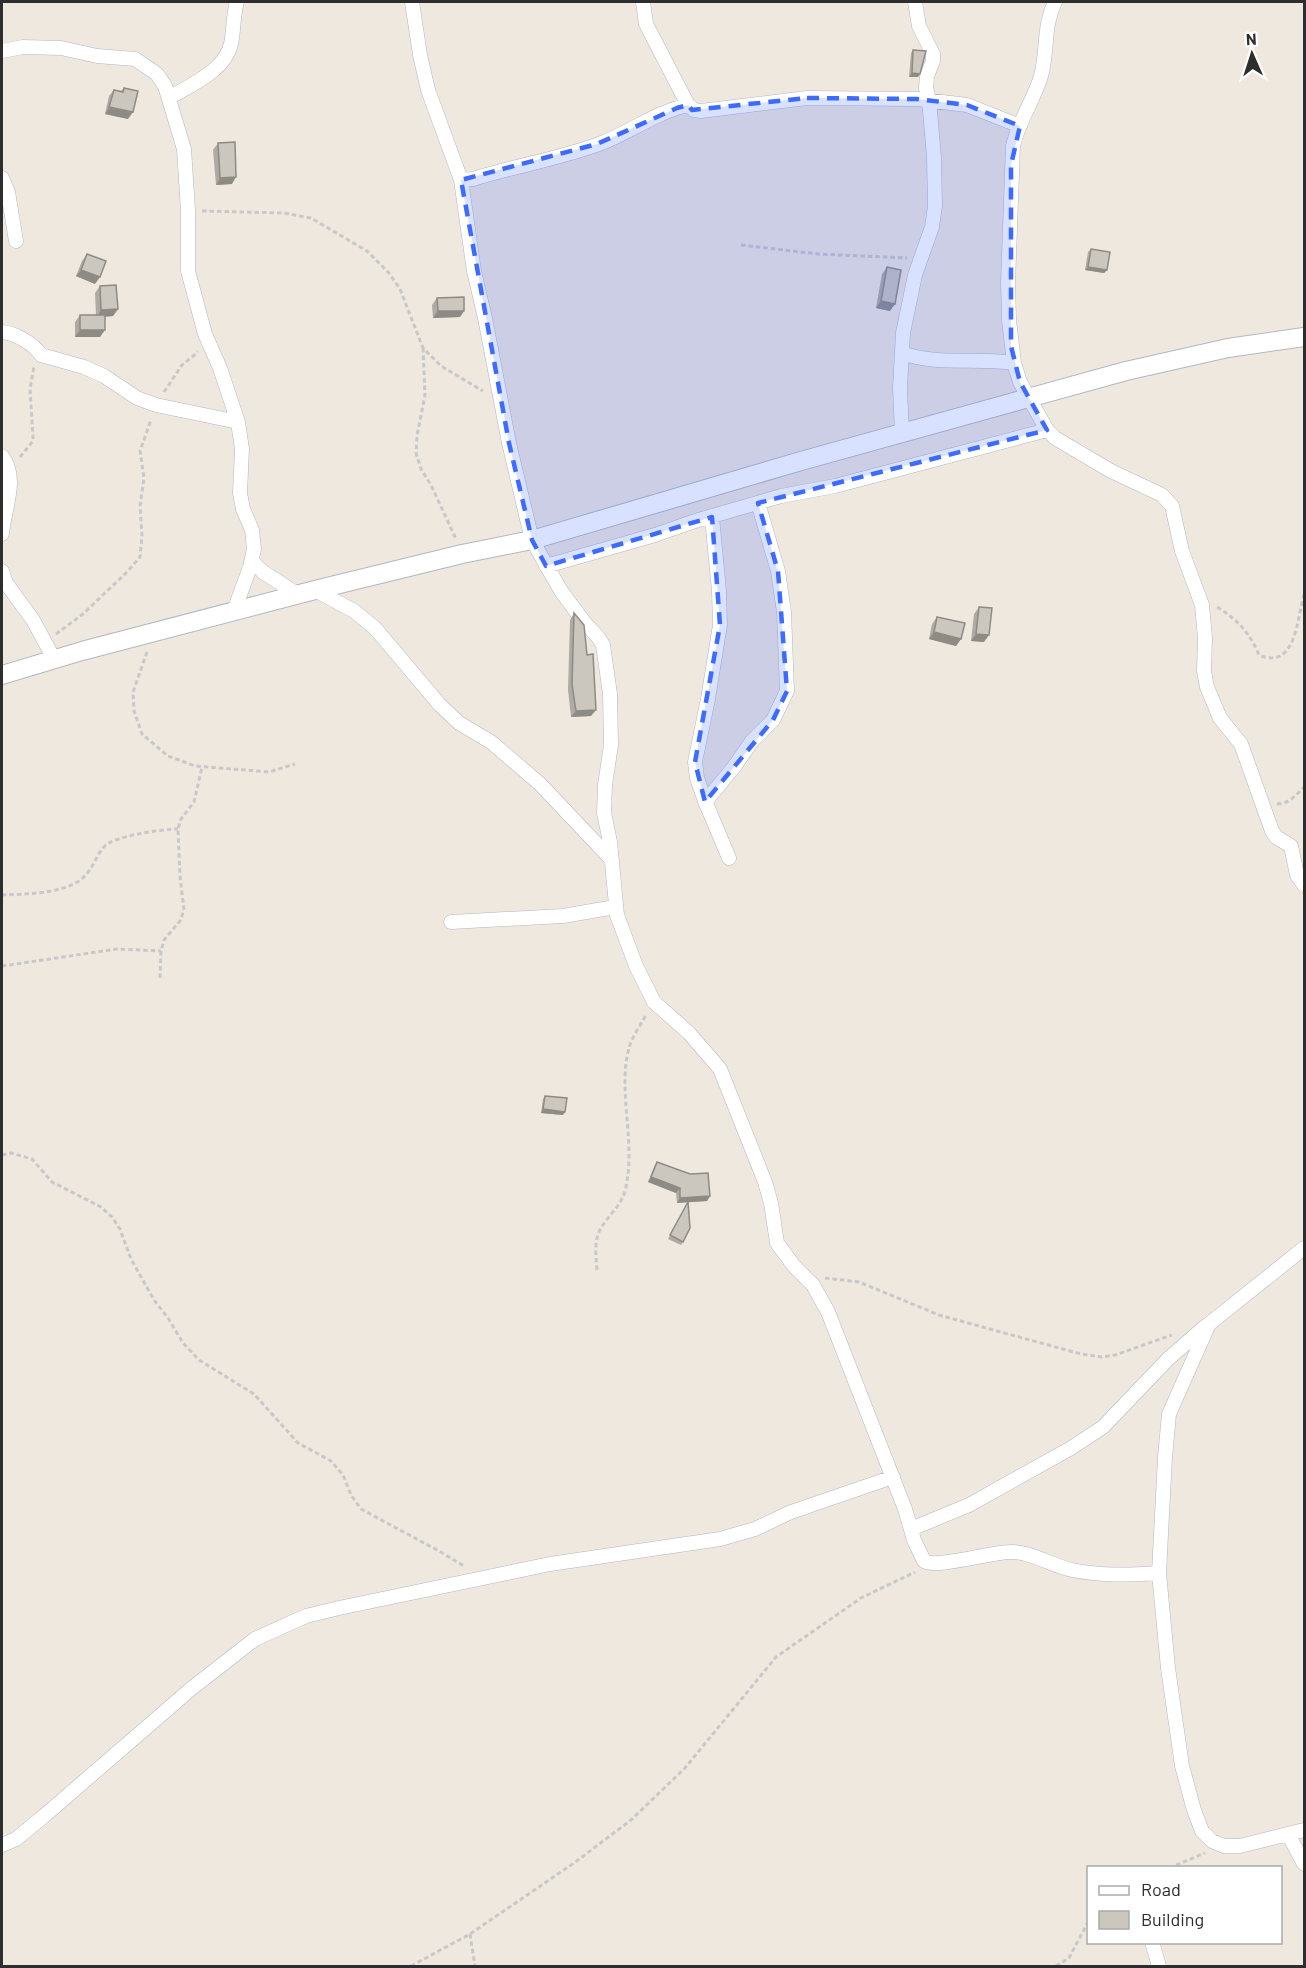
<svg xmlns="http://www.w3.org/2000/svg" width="1306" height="1968" viewBox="0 0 1306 1968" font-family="Barlow,sans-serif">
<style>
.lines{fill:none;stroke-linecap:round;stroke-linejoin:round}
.minor-casing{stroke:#b3b7c1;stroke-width:15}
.secondary-casing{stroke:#b3b7c1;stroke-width:20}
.path{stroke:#c8c8c8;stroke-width:3;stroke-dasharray:4.5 3;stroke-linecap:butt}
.minor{stroke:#fff;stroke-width:14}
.secondary{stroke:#fff;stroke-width:18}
.wall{fill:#afaaa3}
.shaded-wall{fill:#8e8b85}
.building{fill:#cbc6be;stroke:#8e8b85;stroke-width:1.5}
.marked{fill:#3d6aff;fill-opacity:0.2;stroke:#3d6aff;stroke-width:4.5;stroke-dasharray:12 8;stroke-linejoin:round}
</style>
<rect width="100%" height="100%" fill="#efe8df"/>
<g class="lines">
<g class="minor-casing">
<path id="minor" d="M412 2 420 55 428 90 461 180 474 271 485 318 509 443 532 540 561 591 584 622 598 637 603 645 610 694 611 745 605 785 604 813 610 842 617 915 636 966 654 1002 689 1033 720 1069 765 1182 771 1203 777 1243 794 1266 813 1285 828 1312 905 1509 914 1540 924 1561C936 1569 991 1552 1010 1552 1030 1551 1052 1566 1072 1570 1102 1576 1128 1575 1159 1573
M643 2 646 24 688 105 694 110 701 111 807 98 917 99 967 105 1020 126
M1055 2C1043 26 1048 50 1041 76 1034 100 1018 122 1013 146L1008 282 1009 320 1014 363 1020 382 1047 430 1055 438 1111 471 1162 495 1172 506 1182 551 1202 605 1205 638 1204 671 1207 687 1220 718 1241 744 1272 831 1276 837 1291 846 1297 875 1304 885
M2 51 23 47 61 48 97 56 135 59 157 74 165 86 184 149 188 210V271L205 334 220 368 238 422 242 449 240 493 243 509 252 530 254 549 250 567 234 611
M169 98C190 85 225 71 231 44 234 29 233 15 237 2
M2 178 8 192 16 241
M461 180 473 179C515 166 558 159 599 144 629 133 656 112 688 105
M2 332C15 333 34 344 41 355L84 367 104 376 137 398 156 405 238 422
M902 353C937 366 977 357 1014 363
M902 433 900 388 903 333 915 275 932 227 935 206 934 157 929 100 926 88 927 76 933 61V54L919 26 915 2
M2 456C19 478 4 509 2 534
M712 517 719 591 720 625 708 699 695 762 697 778 705 801 729 858
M252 561 263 572 297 594
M546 566 655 535 695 521 781 496 835 486 1047 430
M2 571 6 583 33 620 54 659
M315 590 354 611 375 628 439 704 459 723 491 742 540 784 612 860
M705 802 734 767 752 741 773 720 787 691 784 612 778 571 758 503
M451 922 563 916 615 907
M1304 1248 1209 1324 1169 1414 1165 1457 1159 1573 1168 1668 1182 1766 1194 1810 1202 1831 1212 1841 1224 1846H1240L1304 1830
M911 1529 969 1505 1071 1448 1103 1427 1168 1359 1207 1325
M1288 1834 1304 1864
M2 1845 16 1839 44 1816 192 1688 255 1639 306 1616 339 1608 550 1564 720 1539 755 1529 791 1512 893 1477
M1152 1942 1159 1966"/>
</g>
<g class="secondary-casing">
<path id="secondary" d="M2 675 82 651 315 590 462 554 532 540 801 461 1126 371 1228 348 1304 337"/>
</g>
<path class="path" d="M202 211 283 213 311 218 367 251 389 273 400 289 423 348 441 366 483 391
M741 245 818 254 907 258
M423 348 425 395 417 436 416 453 421 469 431 485 456 539
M164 392 182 365 198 352
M20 457 33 441V437L30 389 34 366
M1217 607C1237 619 1250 633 1259 655 1297 671 1297 616 1304 595
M56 634 83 614 127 572 140 557 142 536 140 506 144 478 140 451 151 420
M147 652 133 692 134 711 142 734 168 756 195 766 269 772 295 764
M1277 804C1289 804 1296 795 1304 787
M2 895C26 894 58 894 79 881 92 872 94 859 103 848 111 836 163 829 178 829
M2 966 117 949 161 951
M160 978 161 951 164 940 180 921 184 910 180 877 178 829 181 819 194 802 202 767
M2 1155 11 1153 32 1159 52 1182 101 1207 112 1217 120 1229 131 1259 154 1300 168 1318 183 1343 199 1360 254 1394 298 1443 331 1461 343 1475 351 1495 361 1509 439 1551 464 1566
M597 1270C596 1259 595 1248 597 1238 601 1220 620 1210 625 1191 637 1144 617 1092 629 1048 632 1037 640 1026 646 1015
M825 1278 859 1282 939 1315 1081 1354 1102 1357 1115 1355 1172 1335
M1169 1868 1205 1853
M470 1934 475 1966
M411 1966 470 1934 574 1863 631 1820 685 1768 776 1657 861 1598 915 1572
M1056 1966 1069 1958 1088 1922"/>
<use href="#minor" class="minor"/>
<use href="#secondary" class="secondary"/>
</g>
<path class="wall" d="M913 50 918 77H909L911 53Z
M124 88 128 119 105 114 109 96 114 90 121 91Z
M218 143 232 184 216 185 213 150Z
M1091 249 1107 270 1104 273 1085 270 1088 252Z
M87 254 95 284 76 276 82 261Z
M887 267 890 311 876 308 882 274Z
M100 286 118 309 113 316 105 317 100 337H75V322L80 315H96L95 293Z
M437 298 464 311 460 317 433 318 432 305Z
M979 607 984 642 971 641 974 614Z
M574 613 591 716 571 717 568 690 570 620Z
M937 617 961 639 956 646 929 639 932 624Z
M545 1096 563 1115 541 1113 543 1099Z
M657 1162 710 1196 707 1201 688 1202 683 1242 681 1245 668 1239 688 1202 677 1203 676 1193 648 1182 654 1167Z"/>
<path class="shaded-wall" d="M912 73 920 74 918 77H909Z
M109 107 133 112 128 119 105 114Z
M236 177 232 184 216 185 220 178Z
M1088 267 1107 270 1104 273 1085 270Z
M81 270 100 277 95 284 76 276Z
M881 301 895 304 890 311 876 308Z
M118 309 113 316 97 317 101 310Z
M438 311H464L460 317 433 318Z
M80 330H105L100 337H75Z
M934 632 961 639 956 646 929 639Z
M976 634 989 635 984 642 971 641Z
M596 710 591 716 571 717 576 711Z
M543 1109 565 1112 563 1115 541 1113Z
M651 1177 680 1188 676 1193 648 1182Z
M710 1196 707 1201 677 1203 680 1198Z"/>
<path class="building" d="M913 50 926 51 920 74 912 73Z
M124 88 138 91 133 112 109 107 114 90 123 92Z
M235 142 236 177 220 178 218 143Z
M1091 249 1110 252 1107 270 1088 267Z
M87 254 106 261 100 277 81 270Z
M887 267 901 270 895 304 881 301Z
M116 285 118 309 101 310 100 286Z
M464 297V311H438L437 298Z
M80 315H105V330H80Z
M979 607 992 608 989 635 976 634Z
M574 613 584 625 587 655 593 654 596 710 576 711 572 684Z
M937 617 965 623 961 639 934 632Z
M545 1096 567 1098 565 1112 543 1109Z
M657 1162 690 1174 708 1173 710 1196 680 1198V1188L651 1177Z
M688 1202 690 1228 683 1242 670 1235Z"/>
<path class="marked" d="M807 98 917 99 967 105 1020 126 1011 165V346L1020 382 1047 430 758 503 778 571 787 691 773 720 705 802 695 762 720 625 712 517 546 566 532 540 509 443 461 180 597 144 677 108 688 105 692 110Z"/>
<rect width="1306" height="1968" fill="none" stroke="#2d2d2d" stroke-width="6"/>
<rect x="1087" y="1866" width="195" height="78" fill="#ffffff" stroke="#ababab" stroke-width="1.5"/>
<rect x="1099" y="1886" width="30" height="9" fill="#ffffff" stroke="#ababab" stroke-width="1.5"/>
<text x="1141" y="1896" font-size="18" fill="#2d2d2d">Road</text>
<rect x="1099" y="1911" width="30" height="18" fill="#cbc6be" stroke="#ababab" stroke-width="1.5"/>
<text x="1141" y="1926" font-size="18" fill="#2d2d2d">Building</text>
<g transform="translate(1252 54) rotate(357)" stroke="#ffffff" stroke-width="4.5" paint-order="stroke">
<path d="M0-4.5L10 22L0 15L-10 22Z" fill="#2d2d2d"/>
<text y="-9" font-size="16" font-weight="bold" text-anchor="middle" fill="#2d2d2d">N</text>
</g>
</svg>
